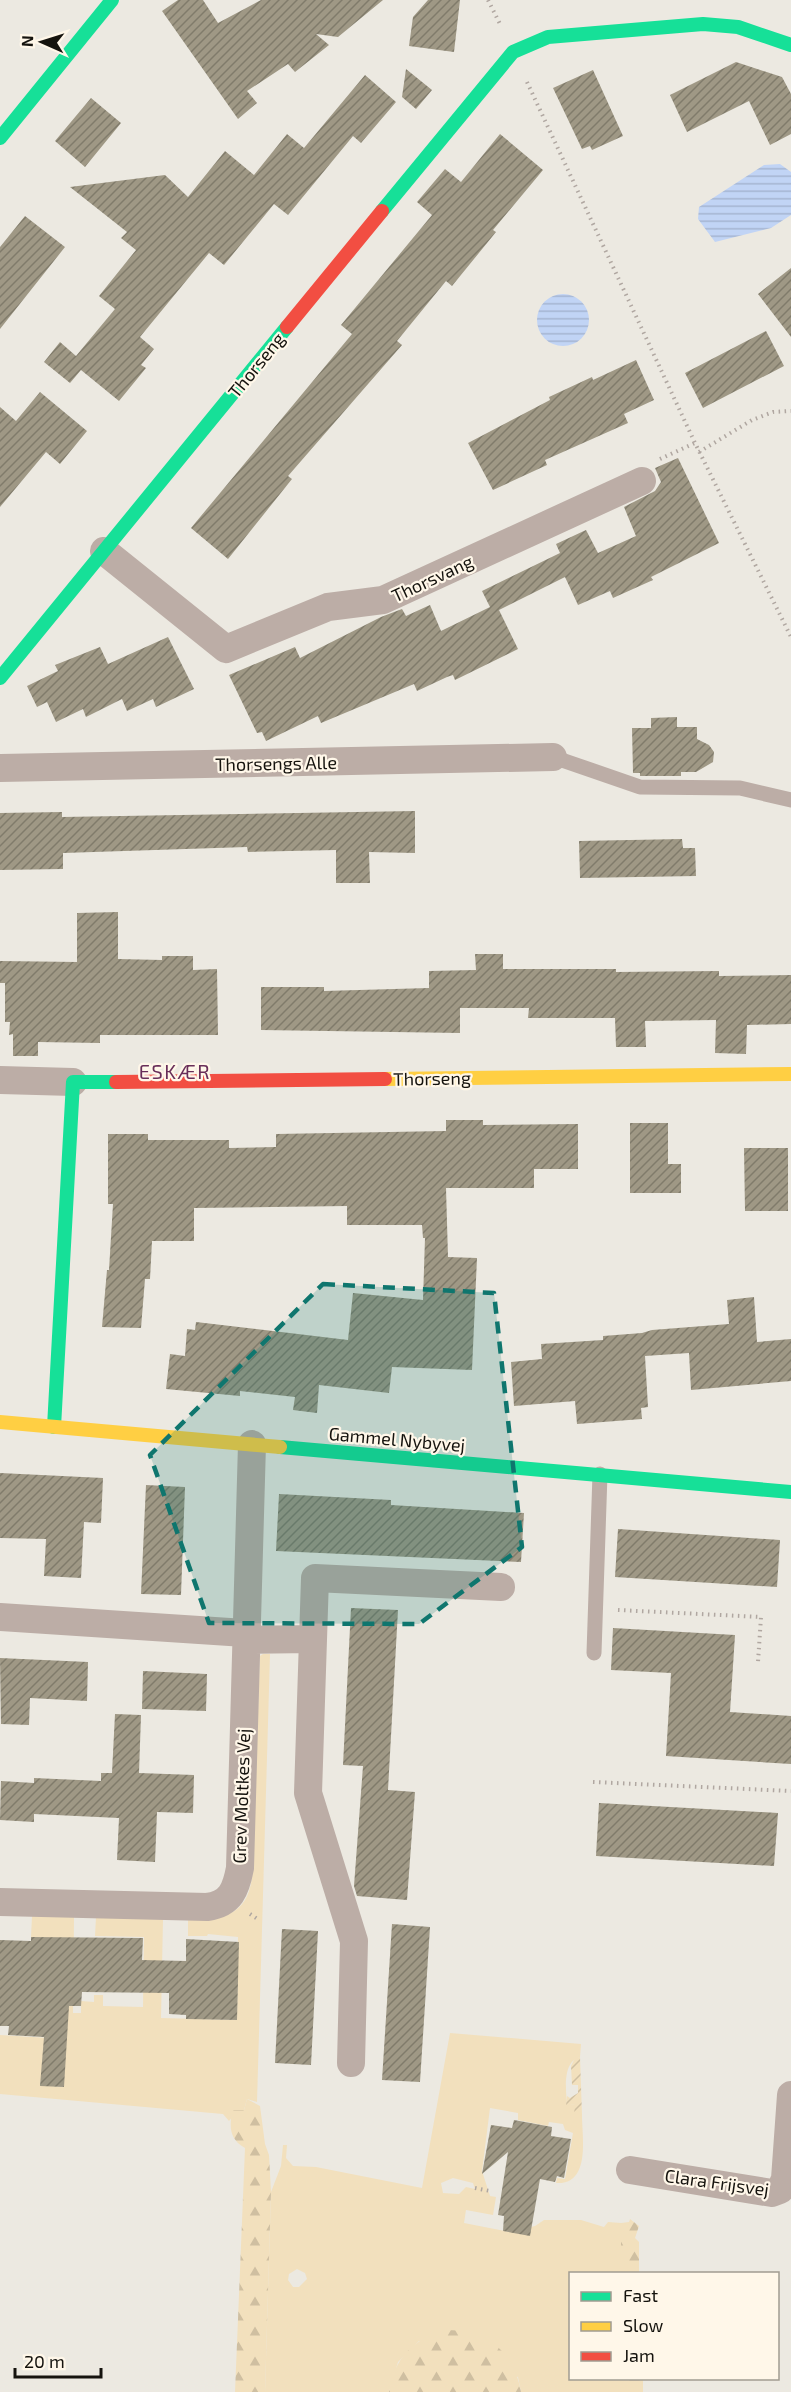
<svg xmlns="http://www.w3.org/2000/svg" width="791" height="2392" viewBox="0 0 791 2392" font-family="'Exo 2',sans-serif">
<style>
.grass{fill:#f2e0bd;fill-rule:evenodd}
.forest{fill:url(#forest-firs)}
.garden{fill:url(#garden-furrows)}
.water{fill:url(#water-rules)}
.building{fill:url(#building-hatch)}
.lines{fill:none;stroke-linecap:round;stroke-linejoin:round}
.path{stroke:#b0a7a1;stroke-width:4;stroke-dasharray:1.5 4.5;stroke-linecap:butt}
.lane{stroke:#bcada6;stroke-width:15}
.street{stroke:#bcada6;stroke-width:28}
.fast{stroke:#16e098;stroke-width:14}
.slow{stroke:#ffcf43;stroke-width:14}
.jam{stroke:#f24e42;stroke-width:14}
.marked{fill:#0f766e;fill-opacity:0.2;stroke:#0f766e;stroke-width:4.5;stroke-dasharray:12 8;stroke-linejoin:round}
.labels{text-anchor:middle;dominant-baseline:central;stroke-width:4.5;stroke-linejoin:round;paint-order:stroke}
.street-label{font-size:18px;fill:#15130e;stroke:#fff7e9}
.neighbourhood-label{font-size:20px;letter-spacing:1.5px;fill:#682e59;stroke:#fff7e9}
</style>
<defs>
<pattern id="forest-firs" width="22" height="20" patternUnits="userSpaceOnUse" patternTransform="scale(1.5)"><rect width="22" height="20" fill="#f2e0bd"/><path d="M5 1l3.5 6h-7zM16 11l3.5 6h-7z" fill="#cfbfa1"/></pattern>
<pattern id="garden-furrows" width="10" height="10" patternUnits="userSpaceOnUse" patternTransform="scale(1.5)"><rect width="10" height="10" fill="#f2e0bd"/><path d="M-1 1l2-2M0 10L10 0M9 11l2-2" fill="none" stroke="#cfbfa1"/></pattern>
<pattern id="water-rules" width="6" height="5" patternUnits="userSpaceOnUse" patternTransform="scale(1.5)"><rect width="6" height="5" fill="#c1d4f5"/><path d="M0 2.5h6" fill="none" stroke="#a5b5d1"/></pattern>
<pattern id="building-hatch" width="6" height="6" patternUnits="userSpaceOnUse" patternTransform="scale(1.5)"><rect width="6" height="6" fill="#9f9885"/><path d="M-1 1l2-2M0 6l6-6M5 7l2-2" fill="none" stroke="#807b6b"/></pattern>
</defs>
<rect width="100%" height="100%" fill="#ece9e1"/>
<path class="grass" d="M263 1654H270L257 2102 247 2099 244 2110 237 2111 229 2121 223 2114 0 2094V2035L49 2038 40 2085 64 2087 60 2006H69L70 1987 46 1938 31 1937 32 1916 74 1917 73 2013H81V2001L94 2002V1995H103V2006L143 2007 144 1937 95 1936 96 1917 163 1919 161 2018 237 2020 238 1937 208 1934 207 1936H188V1920C223 1917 246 1918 252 1878L260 1656Z
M450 2033 581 2044 580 2057C562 2062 566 2090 567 2105L575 2104V2113L582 2115C582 2137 591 2185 556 2183L557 2178 565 2179 573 2133 565 2130 563 2124 549 2122 548 2126 518 2120V2113L490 2108 482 2171 490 2196 496 2197 493 2215 466 2210 464 2223 510 2232 535 2226 544 2220H581L604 2227 608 2222 621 2223V2273L570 2274V2378L623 2379V2392H521L518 2377 419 2341 398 2362 389 2392H265L271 2192 281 2166 283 2145H287L286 2158 293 2166 316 2167 422 2188ZM453 2178 473 2183 475 2189 466 2187 459 2194 443 2193 441 2183ZM297 2269 305 2273 307 2279 299 2287H293L288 2280 289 2274Z"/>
<path class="forest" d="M247 2099 260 2106 265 2144 269 2155 271 2192 265 2392H235L245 2148C228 2138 230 2126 232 2110H244Z
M630 2219 639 2226 635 2238 639 2242V2273H621V2223L629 2222Z
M447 2330C488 2330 514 2352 521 2392H389C394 2358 414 2338 447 2330Z
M623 2379H643V2392H623Z"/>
<path class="garden" d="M580 2057 582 2115H574L575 2104 566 2106 567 2096 570 2098 578 2093V2085H572L571 2066 575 2058Z"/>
<path class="water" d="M780 164 791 172V215L771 228 715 242 698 219 699 207 764 165Z
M537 320a26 26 0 1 1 52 0a26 26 0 1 1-52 0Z"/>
<path class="building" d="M178 0H203L218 23 261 0H383L338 37 316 34 329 45 295 72 288 64 247 91 257 103 238 119 162 11Z
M428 0H460L454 52 409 46 413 17Z
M736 62 782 77 791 94V134L770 145 749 101 687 132 670 95Z
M406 69 432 90 416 109 402 97Z
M593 70 623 136 592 150 590 146 582 149 553 88Z
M365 75 396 102 361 143 353 136 288 215 274 204 224 265 209 253 140 337 154 349 141 365 146 368 119 401 81 370 70 383 44 362 60 342 76 356 115 309 99 296 136 250 121 238 127 232 70 187 165 175 188 197 225 151 254 175 287 134 304 148Z
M91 98 121 123 85 167 55 141Z
M500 134 543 170 493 230 496 232 452 286 446 281 397 341 402 345 288 476 292 479 228 559 191 528 352 334 341 325 432 215 417 202 445 169 461 182Z
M25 216 65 247 0 329V247Z
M791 268V337L758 294Z
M766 331 784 366 703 408 685 373Z
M636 360 654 400 624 414 628 423 545 460 547 465 493 490 468 443 550 400 549 397 592 377 593 380Z
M40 392 87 431 60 464 46 452 0 507V407L16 421Z
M678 458 719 543 651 577 653 580 613 598 610 591 578 605 565 577 499 610 518 649 455 680 453 675 447 677 417 691 414 684 321 723 318 716 266 741 262 732 257 733 229 675 295 647 300 658 381 617 402 609 406 616 430 605 441 631 490 607 482 591 560 553 556 544 586 530 598 553 636 536 624 507 655 491 661 482 655 468Z
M168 637 194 689 156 707 153 699 127 711 122 699 86 717 83 709 56 722 47 702 37 707 27 686 58 671 55 665 100 647 108 664Z
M677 717V727H697V739L709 745 714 752 713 762 696 772H681V776H640V773H633L632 728H651V718Z
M415 811V853L369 852 370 883H336V850L248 852 247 847 63 853V869L0 870V813L62 812V817Z
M682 839 683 848H695L696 876 580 878 579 841Z
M118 912V959L162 960V956H193V970L217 969 218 1035H100V1043L38 1042V1056H13V1034L9 1035 10 1022H5V983H0V961L77 962V913Z
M475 954H503V969H616V972L719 971V976L791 975V1024L747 1025 746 1054 715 1053 716 1020 645 1021 646 1047H616L615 1018H528L529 1008H460V1033L261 1030V987H324V991L429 988V971L476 970Z
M446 1120H483V1125L578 1124V1169H534V1188H446L448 1257 477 1258 472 1370 392 1367 389 1393 319 1385 317 1413 293 1410 295 1397 240 1391V1396L166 1389 170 1354 185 1356 187 1329 195 1330 196 1322 348 1340 353 1293 423 1300 425 1238H423L422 1225H347V1206L194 1208V1241H152L150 1279H145L141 1328 102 1327 107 1270H109L113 1204H108V1134H148V1140H229V1148L276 1147V1134L446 1131Z
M630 1123H668V1164H681V1193H630Z
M744 1148H788V1211H745Z
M754 1297 757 1342 791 1339V1381L691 1390 689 1353 645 1356 648 1407 641 1408 642 1419 577 1424 575 1401 514 1406 511 1362 542 1359 541 1344 603 1340V1336L642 1333 652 1330 729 1324 727 1300Z
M0 1473 103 1478 101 1523 84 1522 81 1578 44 1576 46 1539 0 1538Z
M146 1485 185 1487 181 1595 141 1594Z
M279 1494 391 1500V1505L524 1513 521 1562 276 1551Z
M618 1529 780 1540 777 1587 615 1577Z
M351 1608 398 1610 388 1790 415 1792 407 1900 357 1896 354 1886 363 1766 343 1765Z
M613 1628 735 1635 730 1712 791 1716V1764L666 1756 671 1673 611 1670Z
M0 1658 88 1662 87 1701 30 1698 29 1725 1 1724Z
M143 1671 207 1674 206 1711 142 1709Z
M115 1714 141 1715 139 1773 194 1775 193 1813 157 1812 155 1862 117 1860 119 1818 34 1814V1822L0 1820 1 1781 34 1783V1778L101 1781V1773H112Z
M599 1803 778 1813 774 1866 596 1856Z
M392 1924 430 1927 420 2082 382 2080Z
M282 1929 318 1931 311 2065 275 2063Z
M31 1937 143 1938 142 1960 186 1961V1939L239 1942 237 2020 186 2019V2015L169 2014V1993L82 1992 81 2006H69L64 2087 40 2086 44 2037 8 2035 9 2026H0V1940L31 1941Z
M514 2120 552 2127 551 2136 571 2139 564 2178 557 2176 555 2182 540 2179 530 2236 503 2231 504 2216 498 2215 508 2152 482 2174 491 2125 512 2128Z"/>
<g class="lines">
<path class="path" d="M488 0 501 26
M527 82 695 443 791 637
M699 452 752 420 773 412 791 411
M660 459 695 443
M618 1610 761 1617 758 1662
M593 1782 791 1791
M250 1914 259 1920
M475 2188 490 2191"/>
<path class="lane" d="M553 757 640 787 740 788 791 800
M594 1653 600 1474"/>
<path class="street" d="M104 551 226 649 328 607 383 600 642 481
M0 768 553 757
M0 1080 73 1082
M0 1617 245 1633
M245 1640 312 1639
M0 1902 207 1907C231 1904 236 1889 240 1868L252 1444
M351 2063 354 1941 308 1793 315 1578 501 1587
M630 2170 772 2193 780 2190 785 2179 791 2095"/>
<path class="fast" d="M0 138 112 0
M382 211 513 52 548 37 703 24 738 27 791 45
M0 678 287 327
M54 1427 73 1082H116
M280 1447 791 1492"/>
<path class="slow" d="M385 1079 791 1074
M0 1422 280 1447"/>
<path class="jam" d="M287 327 382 211
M116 1082 385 1079"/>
</g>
<path class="marked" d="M323 1284 494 1293 522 1547 419 1624 209 1623 150 1455Z"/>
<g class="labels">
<g class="street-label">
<text transform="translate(256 365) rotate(-51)">Thorseng</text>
<text transform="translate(432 578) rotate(-25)">Thorsvang</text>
<text transform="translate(276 763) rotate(-1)">Thorsengs Alle</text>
<text transform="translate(432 1078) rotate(-1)">Thorseng</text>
<text transform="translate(397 1439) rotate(5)">Gammel Nybyvej</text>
<text transform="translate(241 1796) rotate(-88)">Grev Moltkes Vej</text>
<text transform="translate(717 2182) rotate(8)">Clara Frijsvej</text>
</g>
<g class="neighbourhood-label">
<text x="175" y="1071">ESKÆR</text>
</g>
</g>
<rect x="569" y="2272" width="210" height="108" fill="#fff7e9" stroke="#a19c91" stroke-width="1.5"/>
<rect x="581" y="2292" width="30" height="9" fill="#16e098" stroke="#a19c91" stroke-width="1.5"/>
<text x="623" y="2302" font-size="18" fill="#15130e">Fast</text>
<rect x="581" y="2322" width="30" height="9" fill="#ffcf43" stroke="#a19c91" stroke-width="1.5"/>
<text x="623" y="2332" font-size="18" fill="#15130e">Slow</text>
<rect x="581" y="2352" width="30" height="9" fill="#f24e42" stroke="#a19c91" stroke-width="1.5"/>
<text x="623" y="2362" font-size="18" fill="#15130e">Jam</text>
<g transform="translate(42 42) rotate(273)" stroke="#fff7e9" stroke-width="4.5" paint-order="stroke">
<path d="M0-4.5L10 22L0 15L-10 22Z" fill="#15130e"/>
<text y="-9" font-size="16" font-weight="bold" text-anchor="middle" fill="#15130e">N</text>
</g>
<path d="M15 2368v9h86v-9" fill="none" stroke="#15130e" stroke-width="3"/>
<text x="24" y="2368" font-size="18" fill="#15130e" stroke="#fff7e9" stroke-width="4.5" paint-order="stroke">20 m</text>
</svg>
